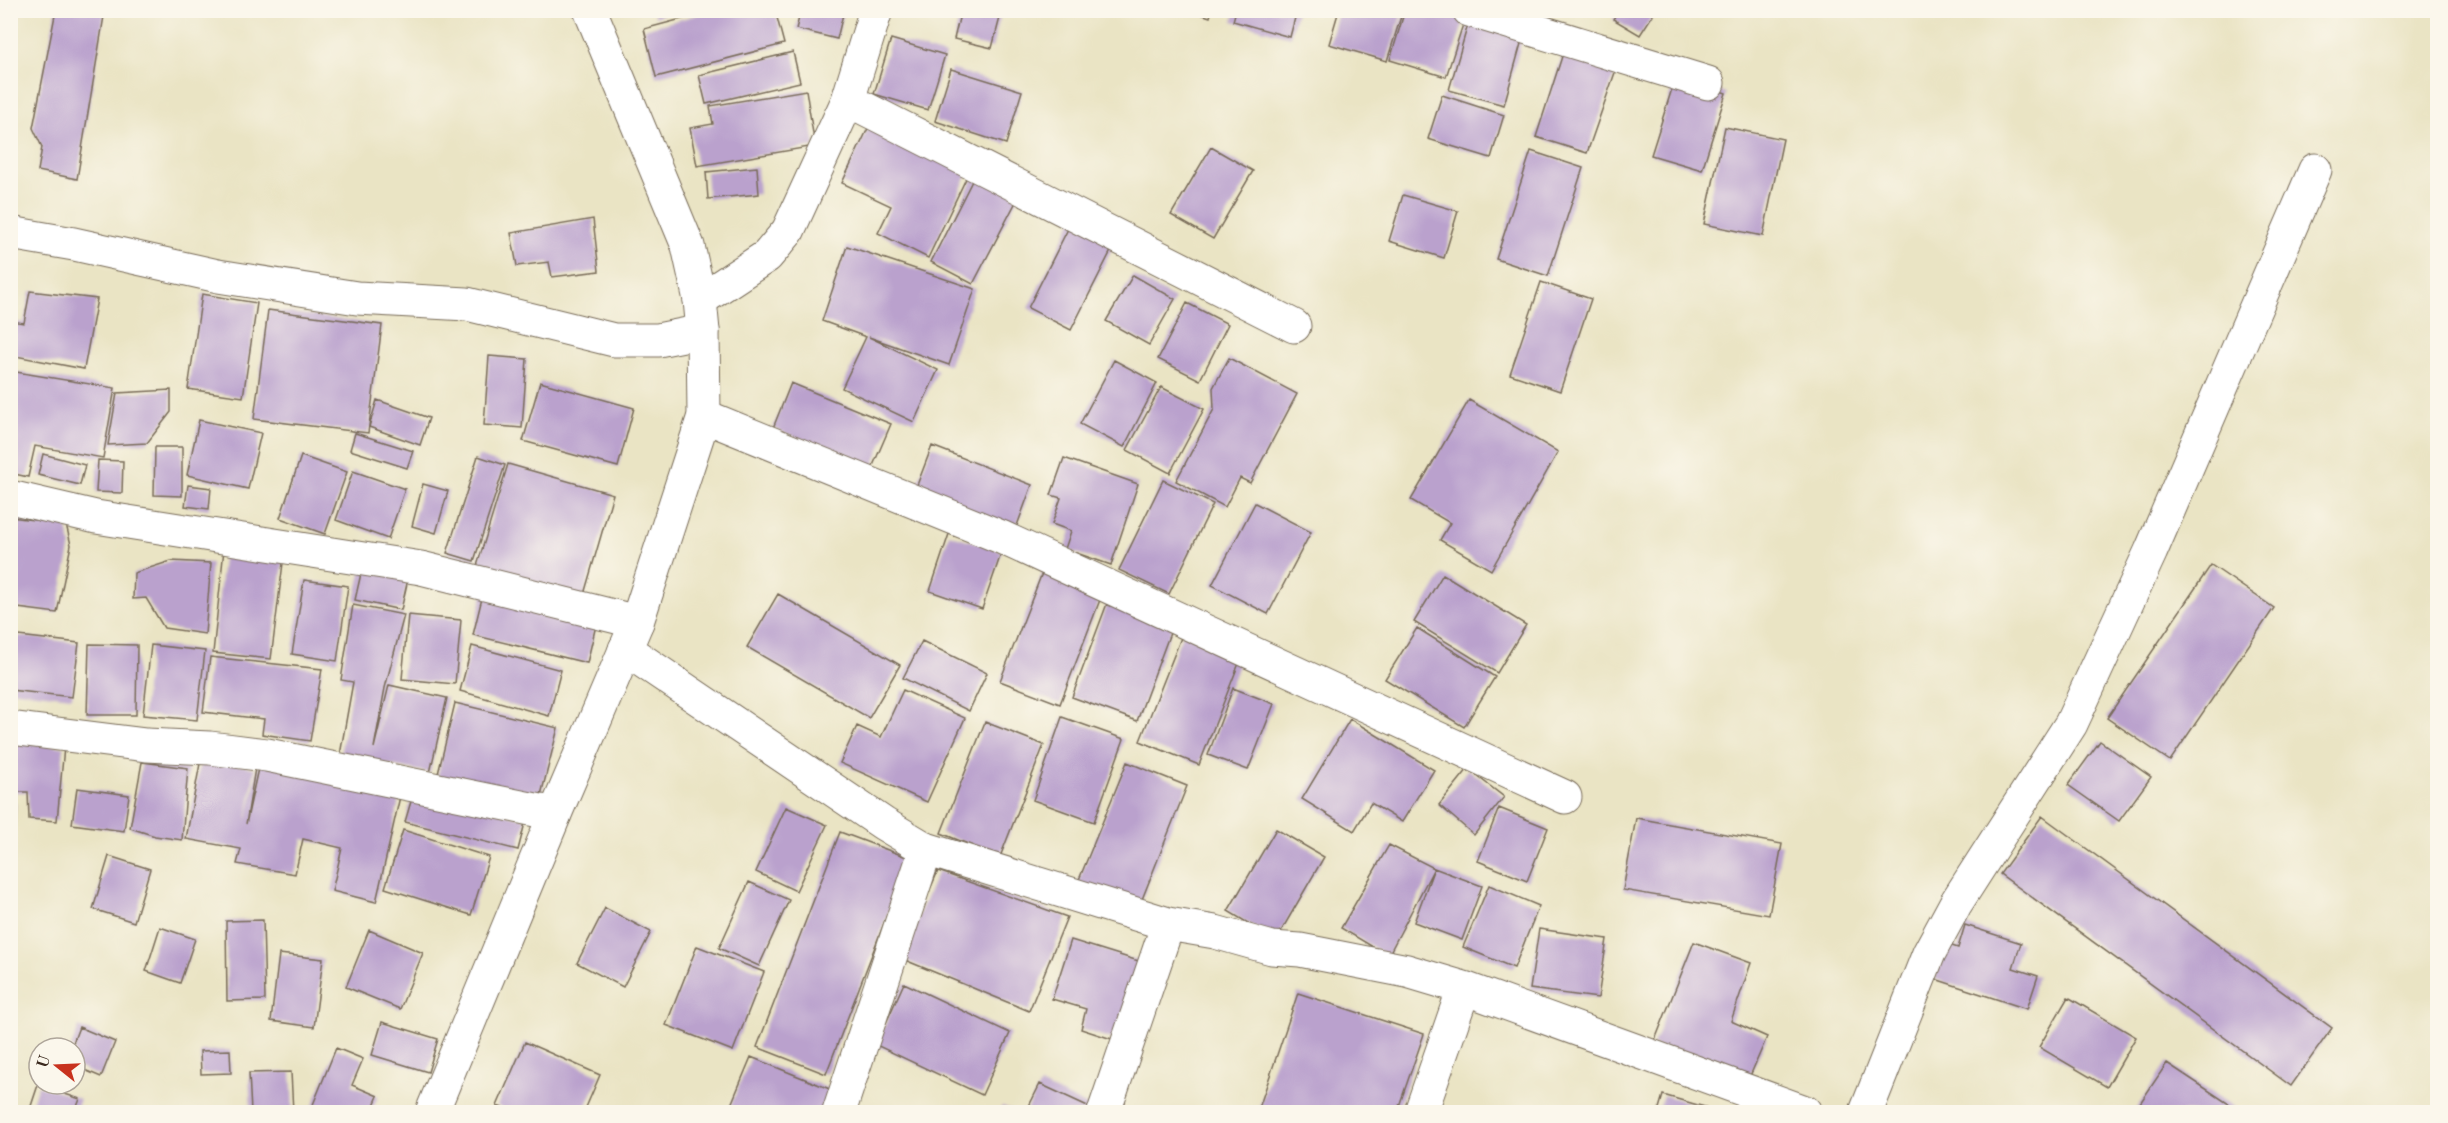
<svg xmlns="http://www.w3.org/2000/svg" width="2448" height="1123" viewBox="0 0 2448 1123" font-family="'Old Standard TT',serif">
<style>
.building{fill:#baa1cd}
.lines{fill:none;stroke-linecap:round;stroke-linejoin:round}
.minor-casing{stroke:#786b58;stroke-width:35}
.major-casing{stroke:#786b58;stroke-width:35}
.minor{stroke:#fff;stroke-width:33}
.major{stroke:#fff;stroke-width:33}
</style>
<rect width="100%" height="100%" fill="#fbf7ec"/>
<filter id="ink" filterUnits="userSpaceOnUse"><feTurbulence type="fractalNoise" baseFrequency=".0167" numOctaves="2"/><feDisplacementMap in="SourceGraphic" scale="12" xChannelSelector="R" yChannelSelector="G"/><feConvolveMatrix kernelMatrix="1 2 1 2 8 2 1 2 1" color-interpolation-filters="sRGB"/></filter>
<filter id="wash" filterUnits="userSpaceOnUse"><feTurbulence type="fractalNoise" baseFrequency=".008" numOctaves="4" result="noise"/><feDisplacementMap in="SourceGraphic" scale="24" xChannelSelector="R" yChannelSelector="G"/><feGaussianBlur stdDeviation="1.35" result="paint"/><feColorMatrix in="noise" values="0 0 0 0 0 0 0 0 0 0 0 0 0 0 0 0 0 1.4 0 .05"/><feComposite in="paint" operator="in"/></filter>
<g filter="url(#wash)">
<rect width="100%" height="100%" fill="#eae4c4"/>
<g id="blocks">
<path class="building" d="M56 10H105L77 179 38 171 42 147 33 128Z
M359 10H383V12L360 15Z
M653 10H673V11L655 17Z
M715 10H775L784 44 656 77 644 29Z
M801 10H844L837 39 796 29Z
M961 10H1002L992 48 954 39Z
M1189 10H1212L1210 17Z
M1236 10H1297L1290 37 1233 21Z
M1339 10H1403L1387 61 1329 44Z
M1405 10 1467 12 1446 77 1390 60Z
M1619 10H1656L1640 35 1613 19Z
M1471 14 1525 29 1504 105 1449 90Z
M891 39 945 55 928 110 874 94Z
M1566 44 1619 61 1587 153 1536 137Z
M793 52 800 82 706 104 699 75Z
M951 69 1022 91 1006 144 935 121Z
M1676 76 1726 93 1702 170 1651 155Z
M806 90 815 146 697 166 690 128 713 124 710 106Z
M1442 95 1504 115 1491 158 1428 139Z
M871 122 970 170 928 258 878 233 891 206 842 183Z
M1725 127 1783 139 1763 236 1704 224Z
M1211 147 1253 171 1213 239 1171 215Z
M1531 151 1583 168 1548 276 1496 259Z
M757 167 759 194 708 199 706 172Z
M976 173 1019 196 973 284 931 262Z
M1403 195 1458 211 1444 258 1389 241Z
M593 219 599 271 552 277 549 262 517 266 511 233Z
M1073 219 1116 241 1071 330 1028 308Z
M847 246 975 289 949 365 869 337 938 370 914 422 842 388 866 337 822 321Z
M1133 275 1175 299 1149 345 1106 321Z
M1541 282 1591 299 1560 391 1510 374Z
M30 291 97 299 84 369 10 355V321L24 323Z
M202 294 257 303 243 397 188 389Z
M1187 303 1228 324 1200 380 1158 359Z
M268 310 382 325 368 433 254 419Z
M489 356 527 359 522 428 484 425Z
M1229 358 1297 394 1250 483 1240 478 1225 507 1176 481 1214 409 1213 388Z
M1114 360 1157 383 1124 447 1080 424Z
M10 371 115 388 103 458 35 446 28 477 10 473Z
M540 382 634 408 618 467 523 441Z
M791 383 891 424 872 468 773 428Z
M1161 387 1204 409 1170 473 1127 450Z
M171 390V412L147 443 108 445 117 393Z
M377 400 429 418 420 445 369 427Z
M1469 400 1558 452 1491 570 1440 540 1450 523 1411 500Z
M199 420 261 433 248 489 187 475Z
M355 433 413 451 407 468 350 450Z
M932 446 1032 485 1015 531 914 493Z
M155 447H182V496L154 495Z
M43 454 85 465 80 485 38 475Z
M301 456 347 472 325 534 280 518Z
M478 456 505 465 474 561 447 553Z
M1064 458 1138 484 1111 565 1065 549 1071 531 1052 524 1061 498 1051 495Z
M98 460 123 461 122 493 96 492Z
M508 464 613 494 583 598 477 566Z
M353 471 405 489 388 539 336 520Z
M1163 480 1213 504 1169 594 1119 570Z
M423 484 448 491 436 533 412 526Z
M188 485 211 488 209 509 185 506Z
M1255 503 1311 532 1268 614 1212 585Z
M10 517 66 524 71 545 57 613 10 607Z
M949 534 1002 551 982 609 930 591Z
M224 549 284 555 271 659 213 653Z
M171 561 211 563 205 634 164 628 146 598 133 599 134 573Z
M2211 565 2274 608 2170 761 2107 718Z
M1044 568 1103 592 1060 704 1000 681Z
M362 569 408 579 401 610 355 600Z
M1443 574 1526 625 1497 673 1414 622Z
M304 580 348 586 337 661 292 654Z
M483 594 597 621 587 663 473 635Z
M778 594 900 665 869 718 747 647Z
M1108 601 1173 625 1137 721 1072 697Z
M353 605 404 615 385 688 374 748 389 685 447 698 430 773 340 755 353 682 341 680Z
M408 615 461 620 455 684 402 679Z
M1417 628 1495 677 1464 727 1385 679Z
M1184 630 1243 653 1199 765 1140 741Z
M10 635 79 643 72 697 10 690Z
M922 641 987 673 969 711 903 678Z
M89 644 137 645 136 715H87Z
M151 645 205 651 197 720 143 715Z
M472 646 561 670 549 716 460 691Z
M210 657 322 669 310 741 262 734 264 719 203 712Z
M1233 688 1274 704 1248 770 1208 755Z
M903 690 965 718 927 802 840 763 857 726 881 737Z
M455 703 558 728 539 803 437 778Z
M1062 717 1124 739 1094 822 1033 800Z
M1350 719 1434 770 1402 822 1371 803 1354 831 1302 799Z
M985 722 1044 745 1000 857 941 833Z
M10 740 64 747 57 821 29 819 28 792H10Z
M2100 741 2151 777 2119 821 2068 785Z
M201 758 255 768 246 824 260 759 401 792 376 902 332 891 342 848 303 839 295 874 237 864 241 849 186 839Z
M142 762 188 768 182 840 155 836 130 828Z
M1127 762 1187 786 1137 912 1076 887Z
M1468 769 1504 797 1474 835 1439 805Z
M77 788 129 795 124 831 72 824Z
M414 791 526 819 518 850 405 822Z
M10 802 16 803 13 842H10Z
M786 807 827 825 796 891 756 872Z
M1499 808 1548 828 1527 881 1478 861Z
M2042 816 2332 1028 2291 1086 2000 874Z
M1636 818 1782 844 1769 915 1623 890Z
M1276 829 1324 857 1276 940 1228 911Z
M403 830 489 857 471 915 385 888Z
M840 832 909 858 826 1074 757 1047Z
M1389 845 1434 868 1388 956 1341 928Z
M109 856 150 869 134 922 93 909Z
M1434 868 1482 886 1462 940 1414 922Z
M938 871 1067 917 1029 1011 900 958Z
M749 882 789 900 759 966 719 948Z
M1489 885 1539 906 1514 968 1463 947Z
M605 908 651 932 623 987 577 963Z
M263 920 265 1000 227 1001 226 921Z
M1965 925 2021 943 2013 968 2038 976 2027 1009 1935 979 1946 944 1958 948Z
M160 927 195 939 180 983 146 971Z
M1539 929 1607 939 1598 998 1530 989Z
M369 930 423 953 400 1009 346 987Z
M1071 940 1145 963 1121 1042 1081 1029 1086 1009 1052 999Z
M1694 942 1751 963 1731 1021 1767 1037 1747 1083 1653 1045Z
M697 946 764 972 733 1051 666 1025Z
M279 954 323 959 314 1027 271 1021Z
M904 983 1010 1033 982 1095 876 1045Z
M1298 993 1424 1034 1397 1112 1258 1111Z
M2068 997 2136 1037 2107 1087 2039 1047Z
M382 1022 438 1039 428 1072 372 1055Z
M79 1027 115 1042 101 1077 75 1066V1048H71Z
M525 1042 600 1075 584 1112H513L497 1106Z
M336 1048 363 1059 352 1085 378 1096 371 1112H310Z
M230 1050 231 1073 201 1074 200 1051Z
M751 1057 832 1090 823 1112H728Z
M2167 1063 2241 1112H2134Z
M291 1072 293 1112H251L249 1073Z
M1040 1084 1094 1109 1093 1112H1026Z
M38 1085 80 1099 75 1112H29Z
M1663 1095 1722 1112H1658Z
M1002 1106 1017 1112H999Z"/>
</g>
</g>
<g filter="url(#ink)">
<use href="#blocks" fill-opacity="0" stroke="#786b58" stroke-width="1.5"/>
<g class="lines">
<g class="minor-casing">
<path id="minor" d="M1469 10 1708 83
M848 100 1294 326
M10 233 74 244 218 276 357 298 467 304 614 340H658L703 331
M700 300 767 256 788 231 848 100 876 10
M704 416 1001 537 1565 797
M10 497 96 517 421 568 637 622
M625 649 884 824 926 849 1168 924 1215 932 1272 948 1300 950 1407 971 1464 988 1805 1112
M10 728 146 745 210 748 267 755 555 814
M839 1112 926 849
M1104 1112 1168 924
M1421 1112 1464 988
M1866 1112 1929 953 1956 903 2071 724 2151 551 2315 170"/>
</g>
<g class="major-casing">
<path id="major" d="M432 1112 555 814 637 622 704 416 703 331 700 300 688 246 590 10"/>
</g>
<use href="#minor" class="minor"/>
<use href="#major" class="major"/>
</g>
</g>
<rect width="2448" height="1123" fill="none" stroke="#fbf7ec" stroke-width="36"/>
<g transform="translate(57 1066) rotate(288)"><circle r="28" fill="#fbf7ec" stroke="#aea59a" stroke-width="1.5"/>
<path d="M0-4.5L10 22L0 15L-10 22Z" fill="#c8321e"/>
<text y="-9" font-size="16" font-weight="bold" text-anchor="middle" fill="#3b2a1e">U</text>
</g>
</svg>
